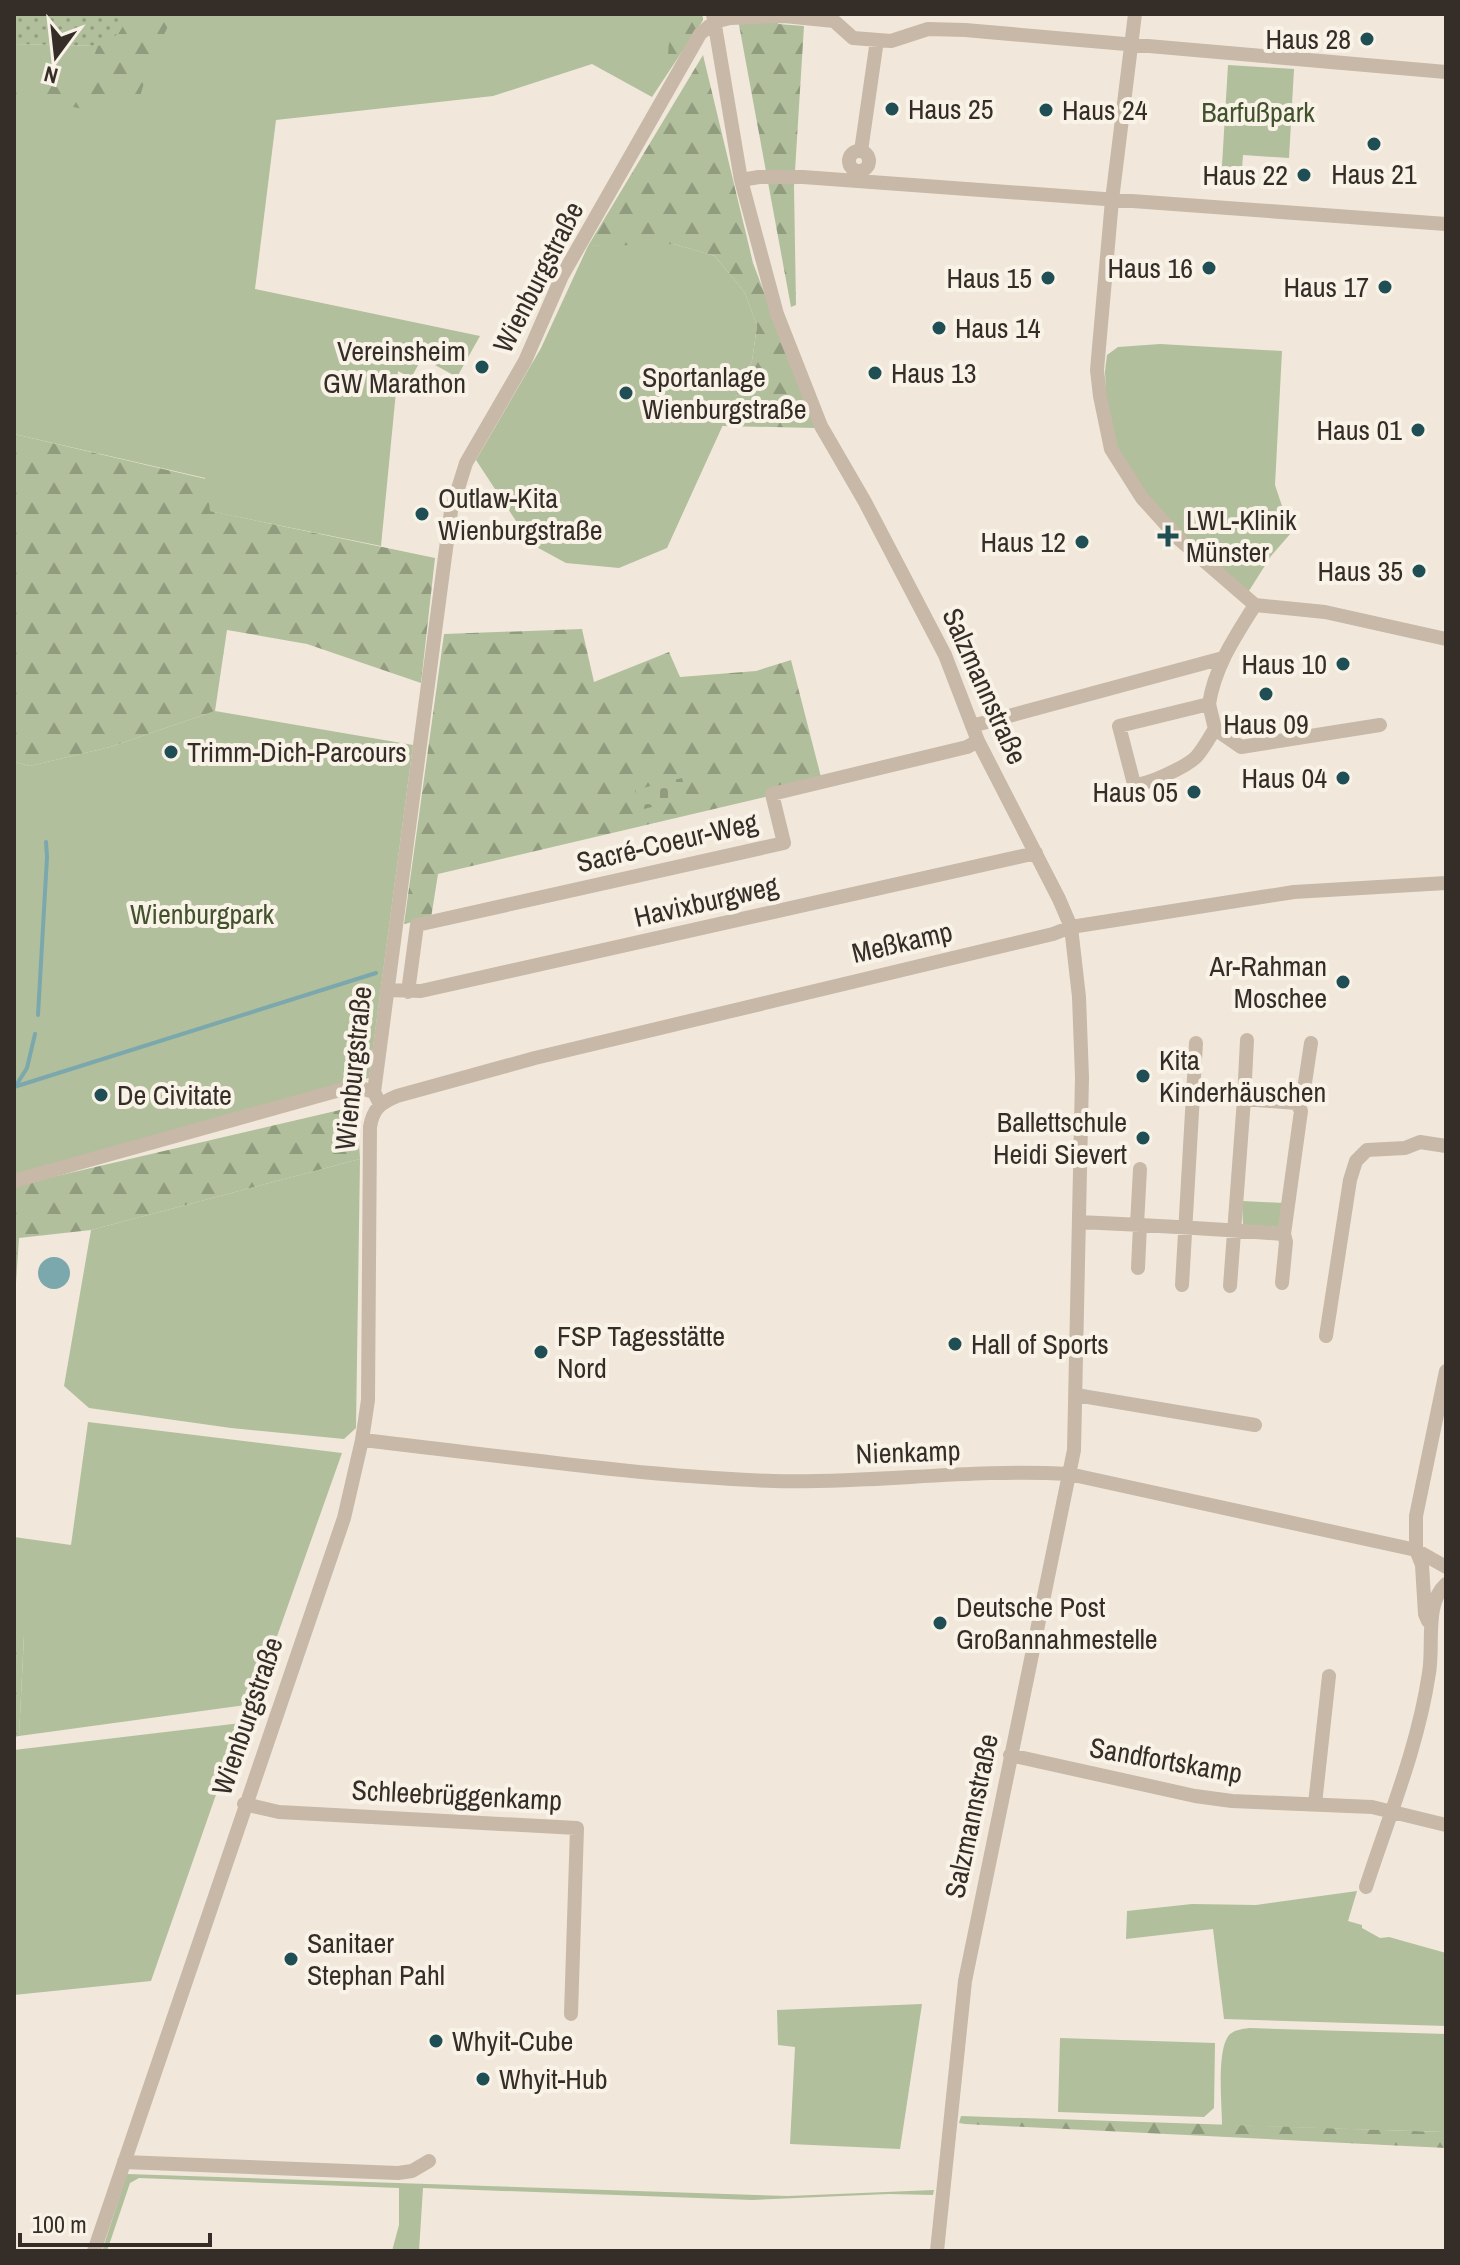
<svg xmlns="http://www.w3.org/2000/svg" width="1460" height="2265" viewBox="0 0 1460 2265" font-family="'Archivo Narrow',sans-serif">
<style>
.green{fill:#b1bf9c}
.forest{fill:url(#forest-firs)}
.cemetery{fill:url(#cemetery-stones)}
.garden{fill:url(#garden-dots)}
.water{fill:#7ba8ad}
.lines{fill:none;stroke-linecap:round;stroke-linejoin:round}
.stream{stroke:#7ba8ad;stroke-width:4}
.minor{stroke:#c8b8a7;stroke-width:14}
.poi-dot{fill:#1f4e55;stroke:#f9f2e7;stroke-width:3}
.labels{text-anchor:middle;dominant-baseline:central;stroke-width:8;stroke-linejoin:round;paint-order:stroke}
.poi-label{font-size:28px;fill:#352d28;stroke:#f9f2e7;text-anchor:start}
.park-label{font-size:28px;fill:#42522c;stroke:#f9f2e7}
.street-label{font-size:28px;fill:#352d28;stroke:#f9f2e7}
</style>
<defs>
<pattern id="forest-firs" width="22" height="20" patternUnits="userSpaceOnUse" patternTransform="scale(2)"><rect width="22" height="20" fill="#b1bf9c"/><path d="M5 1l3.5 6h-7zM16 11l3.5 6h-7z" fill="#919c7f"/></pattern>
<pattern id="cemetery-stones" width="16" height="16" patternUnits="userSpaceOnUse" patternTransform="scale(2)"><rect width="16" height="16" fill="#b1bf9c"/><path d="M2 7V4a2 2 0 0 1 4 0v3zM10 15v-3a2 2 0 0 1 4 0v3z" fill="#919c7f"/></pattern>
<pattern id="garden-dots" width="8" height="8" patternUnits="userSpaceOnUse" patternTransform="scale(2)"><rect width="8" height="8" fill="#b1bf9c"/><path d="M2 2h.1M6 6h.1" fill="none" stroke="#919c7f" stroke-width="1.8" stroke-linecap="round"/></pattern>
</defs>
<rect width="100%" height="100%" fill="#f1e8db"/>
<path class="green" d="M130 14H702L703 20 652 97 592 64 493 96 276 120 255 289 480 336 457 377 422 358 411 378 398 371 381 546 209 511 205 478 14 434V44L98 46Z
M1228 65 1294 69 1289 158 1243 155 1241 183 1221 182Z
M639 243 674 244 715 256 745 293 757 326 752 361 667 548 619 568 566 563 531 544 476 460 541 348 588 246Z
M1160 344 1282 351 1275 485 1291 533 1271 556 1247 594 1182 538 1146 496 1115 447 1106 394 1105 371 1107 355 1118 347Z
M215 711 413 745 369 1078 14 1178V762L30 766 110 747Z
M360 1159 356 1428 344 1439 231 1428 89 1408 64 1386 91 1230Z
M1242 1201 1283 1203 1279 1227 1243 1225Z
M88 1422 342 1453 253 1704 19 1736 24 1636 14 1633V1537L71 1545Z
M241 1723 151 1981 14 1995V1750Z
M1357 1891 1348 1921 1362 1925V1928L1380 1938 1389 1937 1446 1953V2026L1224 2019 1213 1929 1126 1939 1127 1911 1192 1904 1256 1905Z
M922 2004 900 2149 790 2144 795 2047 778 2045 777 2010Z
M1249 2028 1446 2034 1444 2132 1222 2125C1222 2105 1216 2048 1230 2034 1235 2030 1242 2029 1249 2028Z
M1060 2038 1215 2043 1214 2108 1204 2117 1058 2112Z
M127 2174 788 2196 934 2190 933 2195 889 2194 752 2200 423 2188 419 2251H392L399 2225V2188L139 2178 130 2183 107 2251H102Z"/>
<path class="forest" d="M130 14H174L150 63 138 103 105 98 101 113 14 94V77L84 79 98 46 118 34Z
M671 14H702L703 20 674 62 668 55Z
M737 14H779L778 24 804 26 794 187 796 305 791 307Z
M703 55 753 263 815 428 722 426 752 361 757 326 745 293 715 256 674 244 588 246Z
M14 434 206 479 210 511 435 558 421 683 307 644 227 630 215 711 110 747 30 766 14 762Z
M582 629 594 682 669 652 680 677 756 671 791 660 821 777 769 796 438 874 431 918 404 924 444 634Z
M357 1106 360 1159 91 1230 19 1238 14 1313V1186Z
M14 1633 24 1635 19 1736 14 1737Z
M961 2116 1443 2132 1446 2120V2148L965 2124 959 2123Z"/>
<path class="cemetery" d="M682 778 687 798 640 810 635 790Z"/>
<path class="garden" d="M14 14H130L118 34 98 46 14 44Z"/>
<path class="water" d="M38 1273a16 16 0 1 1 32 0a16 16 0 1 1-32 0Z"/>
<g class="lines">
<path class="stream" d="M38 1015 47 857 46 842
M14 1087 376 973
M15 1087 27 1068 35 1034"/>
<path class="minor" d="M713 14 741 180 777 314 821 426 865 502 945 655 978 741 1059 899 1071 927 1079 997 1082 1077 1074 1450 965 1981 937 2251
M1135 14 1112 200 1097 370 1100 396 1111 449 1142 498 1180 540 1255 605 1325 612 1446 639
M849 161a10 10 0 1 1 20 0a10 10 0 1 1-20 0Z
M861 151 877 40
M741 180 759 177H803L1446 224
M1209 704 1215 729C1209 738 1204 748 1197 756 1188 766 1146 786 1134 784L1119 726 1209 704C1215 666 1235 637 1255 605
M972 726 1223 658
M1215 729 1241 747 1380 725
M386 990 421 991 1036 853
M408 992 417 925 784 843 772 794 967 747 978 741
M1194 1096 1244 1099 1247 1040
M1297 1103 1303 1096 1311 1043
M380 1104 374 1092 451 511 466 463 525 361 562 276 700 34 714 22 730 18 784 16 834 21 853 38 891 41 928 29 965 30 1446 72
M14 1181 354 1086 374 1092
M1079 1222C1147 1225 1216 1229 1284 1234L1301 1111 1297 1103 1244 1099 1230 1286
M1137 1225 1140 1169
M1138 1268 1140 1225
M1282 1283 1286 1242 1284 1234
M1182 1285 1196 1043
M1326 1336 1350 1180 1356 1161 1367 1150 1405 1148 1420 1142 1446 1146
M1076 1395 1255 1425
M362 1440C498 1455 636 1476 773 1481 872 1484 971 1468 1069 1474L1416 1550 1446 1567
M1428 1621 1425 1614 1422 1565 1416 1550V1516L1446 1371
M1010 1755 1195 1796 1232 1801 1372 1807 1446 1825
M244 1804 279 1812 577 1828 571 2014
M1315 1804 1329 1676
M1366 1887C1389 1816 1418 1747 1429 1673 1434 1645 1424 1604 1446 1584
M124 2162 398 2173 412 2171 429 2161
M94 2251 344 1518 362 1440 368 1400 370 1127C373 1109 380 1103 397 1096L535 1058 1053 934 1071 927 1294 892 1446 883"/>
</g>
<g class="poi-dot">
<circle cx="1367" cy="39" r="8"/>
<circle cx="892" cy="109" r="8"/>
<circle cx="1046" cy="110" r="8"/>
<circle cx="1374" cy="144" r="8"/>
<circle cx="1304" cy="175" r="8"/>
<circle cx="1209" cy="268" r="8"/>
<circle cx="1048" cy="278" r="8"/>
<circle cx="1385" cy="287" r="8"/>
<circle cx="939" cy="328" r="8"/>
<circle cx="482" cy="367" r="8"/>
<circle cx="875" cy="373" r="8"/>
<circle cx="626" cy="393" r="8"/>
<circle cx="1418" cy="430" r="8"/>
<circle cx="422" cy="514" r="8"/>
<path d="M1164 524h8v8h8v8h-8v8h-8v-8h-8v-8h8z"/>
<circle cx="1082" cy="542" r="8"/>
<circle cx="1419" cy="571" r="8"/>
<circle cx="1343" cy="664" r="8"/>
<circle cx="1266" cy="694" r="8"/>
<circle cx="171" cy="752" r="8"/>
<circle cx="1343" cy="778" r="8"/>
<circle cx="1194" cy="792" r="8"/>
<circle cx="1343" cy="982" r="8"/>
<circle cx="1143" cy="1076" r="8"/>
<circle cx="101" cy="1095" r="8"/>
<circle cx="1143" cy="1138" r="8"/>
<circle cx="955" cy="1344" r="8"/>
<circle cx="541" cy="1352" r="8"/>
<circle cx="940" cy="1623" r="8"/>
<circle cx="291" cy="1959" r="8"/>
<circle cx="436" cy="2041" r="8"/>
<circle cx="483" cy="2079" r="8"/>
</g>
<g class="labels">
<g class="poi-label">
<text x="1351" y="39" text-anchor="end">Haus 28</text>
<text x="908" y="109">Haus 25</text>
<text x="1062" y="110">Haus 24</text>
<text x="1374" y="174" text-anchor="middle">Haus 21</text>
<text x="1288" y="175" text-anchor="end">Haus 22</text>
<text x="1193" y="268" text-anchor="end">Haus 16</text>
<text x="1032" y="278" text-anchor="end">Haus 15</text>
<text x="1369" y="287" text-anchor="end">Haus 17</text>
<text x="955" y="328">Haus 14</text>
<text x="466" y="351" text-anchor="end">Vereinsheim<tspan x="466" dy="32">GW Marathon</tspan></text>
<text x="891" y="373">Haus 13</text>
<text x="642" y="377">Sportanlage<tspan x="642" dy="32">Wienburgstraße</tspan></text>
<text x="1402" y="430" text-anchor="end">Haus 01</text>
<text x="438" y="498">Outlaw-Kita<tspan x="438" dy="32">Wienburgstraße</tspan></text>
<text x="1186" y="520">LWL-Klinik<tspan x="1186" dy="32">Münster</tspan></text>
<text x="1066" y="542" text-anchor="end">Haus 12</text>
<text x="1403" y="571" text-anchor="end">Haus 35</text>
<text x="1327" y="664" text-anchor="end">Haus 10</text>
<text x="1266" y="724" text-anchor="middle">Haus 09</text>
<text x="187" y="752">Trimm-Dich-Parcours</text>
<text x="1327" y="778" text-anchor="end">Haus 04</text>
<text x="1178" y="792" text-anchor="end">Haus 05</text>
<text x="1327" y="966" text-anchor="end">Ar-Rahman<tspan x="1327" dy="32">Moschee</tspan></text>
<text x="1159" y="1060">Kita<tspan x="1159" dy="32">Kinderhäuschen</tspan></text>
<text x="117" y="1095">De Civitate</text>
<text x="1127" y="1122" text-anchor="end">Ballettschule<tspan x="1127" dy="32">Heidi Sievert</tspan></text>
<text x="557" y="1336">FSP Tagesstätte<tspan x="557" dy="32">Nord</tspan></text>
<text x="971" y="1344">Hall of Sports</text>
<text x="956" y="1607">Deutsche Post<tspan x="956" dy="32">Großannahmestelle</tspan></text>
<text x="307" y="1943">Sanitaer<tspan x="307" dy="32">Stephan Pahl</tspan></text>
<text x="452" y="2041">Whyit-Cube</text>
<text x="499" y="2079">Whyit-Hub</text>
</g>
<g class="park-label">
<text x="1258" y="112">Barfußpark</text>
<text x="202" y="914">Wienburgpark</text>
</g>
<g class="street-label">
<text transform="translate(538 277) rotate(-63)">Wienburgstraße</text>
<text transform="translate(985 686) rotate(66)">Salzmannstraße</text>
<text transform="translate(667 842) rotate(-13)">Sacré-Coeur-Weg</text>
<text transform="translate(706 901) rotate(-13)">Havixburgweg</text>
<text transform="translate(902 942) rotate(-13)">Meßkamp</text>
<text transform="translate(353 1068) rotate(-84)">Wienburgstraße</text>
<text transform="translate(908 1452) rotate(-2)">Nienkamp</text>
<text transform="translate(247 1716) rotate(-71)">Wienburgstraße</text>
<text transform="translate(1166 1760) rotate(10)">Sandfortskamp</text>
<text transform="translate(457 1795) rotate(3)">Schleebrüggenkamp</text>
<text transform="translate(971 1816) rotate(-78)">Salzmannstraße</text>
</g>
</g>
<rect width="1460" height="2265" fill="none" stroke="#352d28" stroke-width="32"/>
<g transform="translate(56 56) rotate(195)" stroke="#f9f2e7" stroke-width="6" paint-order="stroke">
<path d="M0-6L14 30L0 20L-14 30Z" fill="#352d28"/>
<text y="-12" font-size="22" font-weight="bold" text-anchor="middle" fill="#352d28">N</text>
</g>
<path d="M20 2233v12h190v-12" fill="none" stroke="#352d28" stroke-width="4"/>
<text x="32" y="2233" font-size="24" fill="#352d28" stroke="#f9f2e7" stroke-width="6" paint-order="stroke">100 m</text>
</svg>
